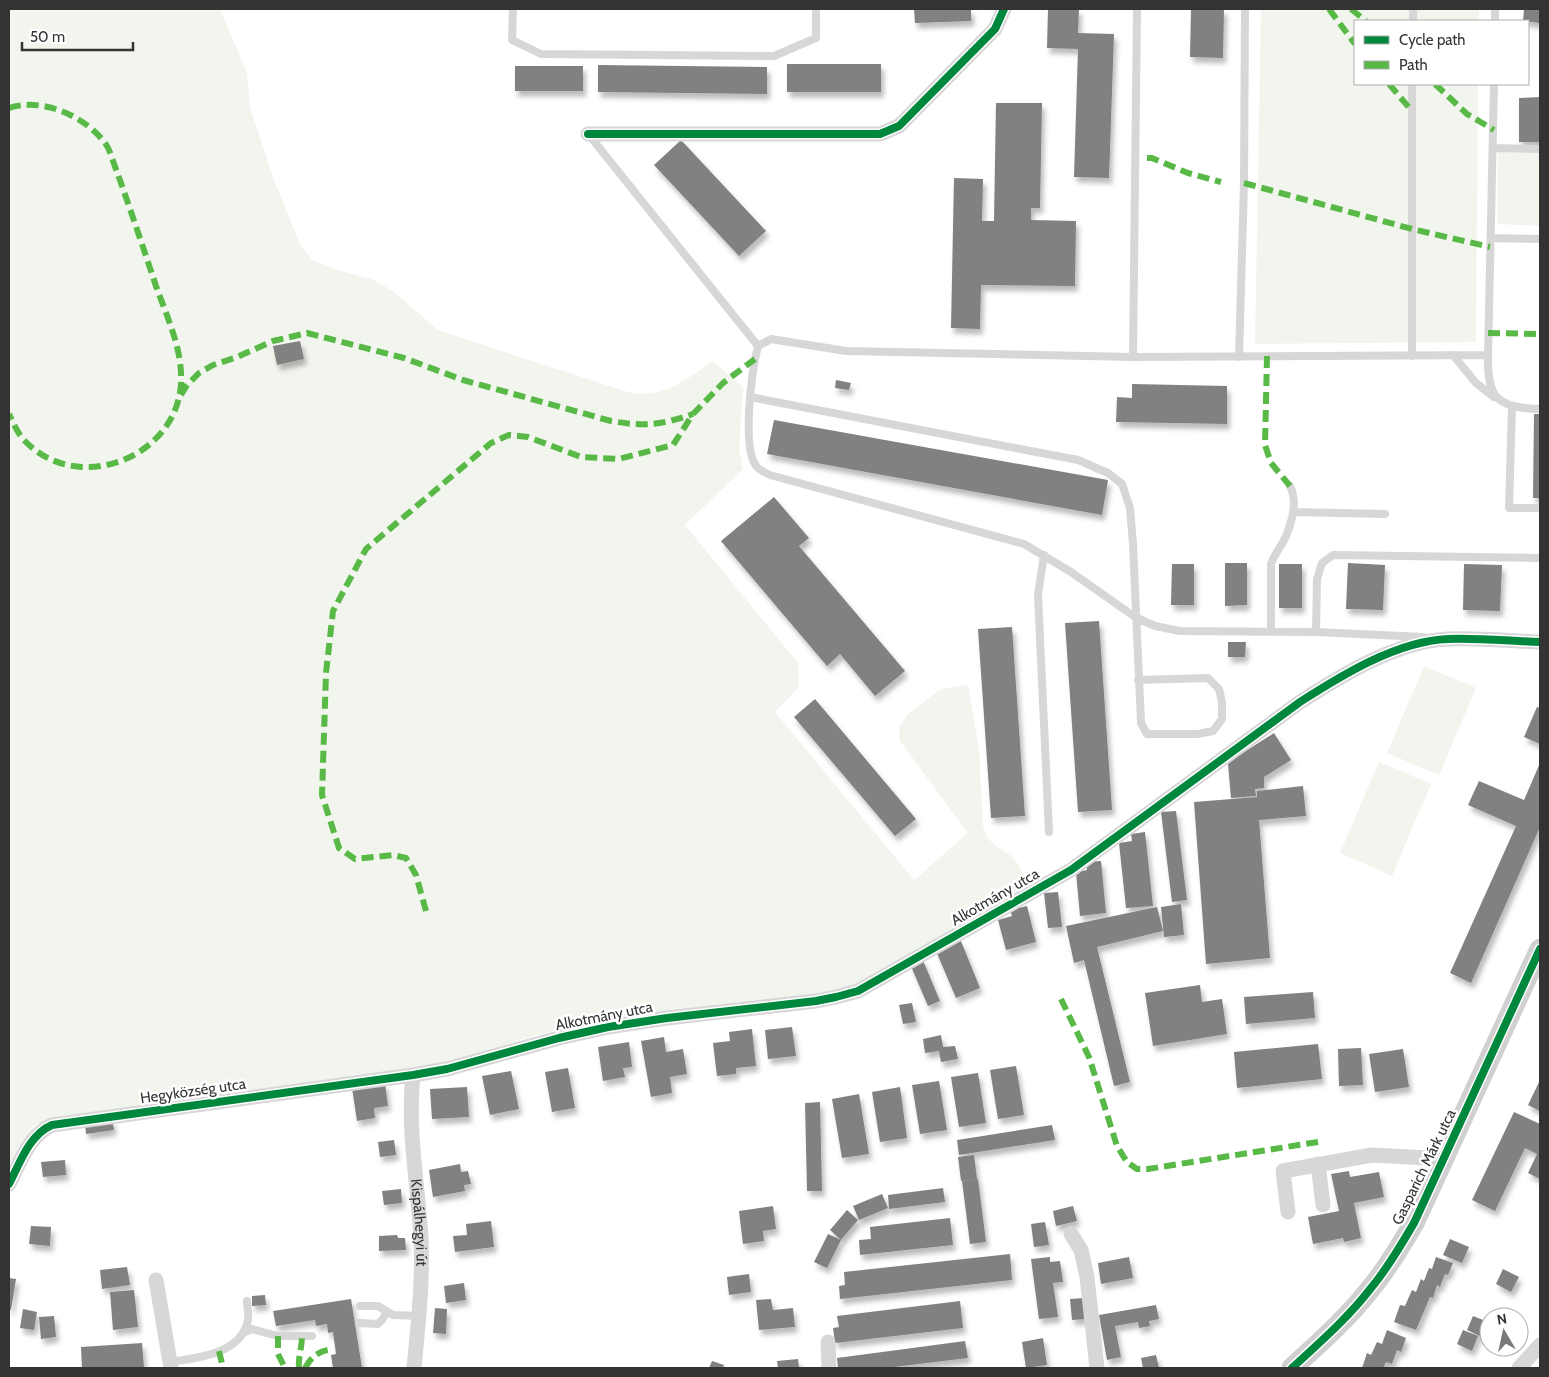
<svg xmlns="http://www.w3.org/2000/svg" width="1549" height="1377" viewBox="0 0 1549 1377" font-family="Cabin,sans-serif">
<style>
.green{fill:#f1f5ed}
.building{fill:#818181;filter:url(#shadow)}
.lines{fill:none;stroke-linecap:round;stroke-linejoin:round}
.lane{stroke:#d7d7d7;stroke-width:8}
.street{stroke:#d7d7d7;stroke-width:15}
.secondary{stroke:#d0d0d0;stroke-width:21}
.quiet{stroke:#58b947;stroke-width:6;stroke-dasharray:12 6;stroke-linecap:butt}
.cycleway-casing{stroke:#fff;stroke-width:11}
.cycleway{stroke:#00873e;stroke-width:8}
.labels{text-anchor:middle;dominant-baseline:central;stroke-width:5;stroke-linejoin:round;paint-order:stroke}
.street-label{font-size:15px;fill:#333;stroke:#fff}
</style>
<defs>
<filter id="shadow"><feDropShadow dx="3" dy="5.5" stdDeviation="2.5" flood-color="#0004"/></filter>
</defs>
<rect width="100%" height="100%" fill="#fff"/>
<path class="green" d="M9 9H220L247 73 250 107 273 178 300 244 312 260 337 270 374 280 394 292 438 330 612 387C619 389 627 392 634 393 665 398 689 378 712 361L743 387 739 450 743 469 685 525 798 663 799 687 775 712 914 880 968 833 900 741 899 727 909 713 941 689 968 685 979 749 983 826C990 851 1006 846 1018 864 1022 871 1025 882 1027 890L846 990 559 1029 431 1066 39 1123 33 1126 9 1166Z
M1261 9H1479V21H1355V84H1478L1476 342 1255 344Z
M1498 152 1540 153V226L1497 224Z
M1424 666 1476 688 1439 775 1387 753Z
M1379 762 1431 784 1392 876 1340 853Z"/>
<path class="building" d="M914 9H971V21L915 23Z
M1048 9H1079L1078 33 1114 34 1109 178 1074 177 1078 49 1047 48Z
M1191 9H1224L1223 58 1190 57Z
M1524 9H1540V23L1523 21Z
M787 64H881V92H787Z
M598 65 767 67V94L598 92Z
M515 66H583V91H515Z
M1540 97V142H1519V98Z
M996 103H1042L1040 208H1031V220L1076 221 1075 286 981 285 980 329 951 328 954 178 983 179 982 221H994Z
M681 140 766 231 739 256 654 165Z
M300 341 304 359 277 365 273 346Z
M836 380 851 383 849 390 835 388Z
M1132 384 1227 386V424L1116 422 1117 397 1132 398Z
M1534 414H1540V498H1533Z
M774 420 1108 480 1102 515 767 454Z
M774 497 809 538 799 546 905 671 875 696 840 654 827 666 721 541Z
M1225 563H1247V605L1225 606Z
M1348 563 1385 565 1383 610 1346 609Z
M1172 564H1194V605H1171Z
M1279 564H1302V608H1279Z
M1464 564 1502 565 1500 611 1463 610Z
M1099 621 1112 810 1078 812 1065 623Z
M1012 627 1025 816 991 818 978 629Z
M1228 642H1246L1245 657H1228Z
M815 699 916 819 895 836 794 717Z
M1537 707 1540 708V744L1524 737Z
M1274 733 1291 760 1264 777V788L1255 789 1256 796 1231 798 1228 764 1230 761Z
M1540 763V827L1471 983 1450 973 1516 826 1468 805 1479 781 1524 800Z
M1303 786 1306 816 1259 820 1270 958 1206 964 1194 802 1257 797V791Z
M1176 811 1187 900 1172 902 1161 812Z
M1145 832 1153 906 1126 908 1119 843 1132 841 1131 834Z
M1101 861 1106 913 1080 916 1076 872 1087 870 1086 862Z
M1058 892 1062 927 1048 928 1044 893Z
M1181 904 1184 935 1164 937 1161 907Z
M1027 906 1036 942 1006 950 998 920 1012 916 1010 910Z
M1157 907 1163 931 1097 947 1130 1082 1114 1086 1084 960 1074 963 1066 926Z
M961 941 980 988 956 998 936 951Z
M922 958 940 1001 928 1006 910 964Z
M1200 985 1202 1002 1222 999 1227 1034 1153 1046 1145 993Z
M1313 992 1315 1018 1246 1024 1244 997Z
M912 1003 916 1022 903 1024 899 1005Z
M792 1027 796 1056 768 1059 765 1030Z
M752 1029 756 1066 736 1068V1074L717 1076 713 1043 730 1041 729 1032Z
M941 1035 943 1047 955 1046 958 1059 941 1062 939 1051 925 1053 923 1039Z
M664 1037 666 1052 683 1049 687 1074 670 1077 672 1093 651 1097 641 1041Z
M629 1042 632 1067 623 1068 625 1077 603 1081 598 1047Z
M1318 1044 1322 1079 1237 1088 1234 1052Z
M1361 1048 1363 1085 1339 1086 1338 1049Z
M1403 1049 1409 1087 1375 1092 1369 1054Z
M1016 1066 1024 1115 998 1119 990 1070Z
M568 1068 575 1108 552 1112 545 1072Z
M511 1071 519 1109 490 1115 482 1076Z
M978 1073 986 1123 959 1127 951 1077Z
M1540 1080V1111L1528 1105Z
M939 1081 947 1130 920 1134 912 1085Z
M385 1083 388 1106 374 1108 375 1118 357 1121 352 1088Z
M467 1087 469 1117 432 1119 430 1089Z
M900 1087 907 1138 880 1142 872 1092Z
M859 1094 869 1154 842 1158 832 1099Z
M820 1102 822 1191H807L805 1103Z
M1514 1112 1540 1124V1179L1528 1173 1537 1154 1525 1148 1495 1211 1472 1200Z
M112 1119 114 1130 86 1134 85 1123Z
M1052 1125 1055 1140 959 1155 957 1140Z
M394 1140 396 1155 380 1157 378 1142Z
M974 1155 977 1179 961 1181 958 1157Z
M65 1160 66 1175 43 1177 41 1162Z
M460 1164 461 1172 468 1171 471 1184 464 1185 465 1191 433 1197 429 1170Z
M1349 1171 1350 1177 1379 1172 1384 1197 1354 1203 1361 1238 1344 1242 1343 1238 1313 1244 1308 1217 1339 1211 1331 1174Z
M978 1179 986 1242 970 1244 962 1181Z
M943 1188 945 1202 889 1209 888 1195Z
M401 1189 402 1203 384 1205 382 1191Z
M882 1194 888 1208 859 1220 853 1206Z
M773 1206 776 1229 763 1231 764 1241 743 1244 739 1211Z
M1073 1206 1077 1221 1056 1226 1053 1211Z
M847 1210 858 1220 841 1240 830 1230Z
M950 1218 953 1245 860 1255 859 1240 871 1239 870 1227Z
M491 1221 494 1247 455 1252 453 1236 467 1235 466 1224Z
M1045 1222 1049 1245 1034 1247 1031 1224Z
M31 1226 51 1227 50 1246 29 1244Z
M828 1234 841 1240 827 1268 814 1262Z
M397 1235 398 1238H405L406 1250 379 1251V1236Z
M1450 1239 1469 1247 1462 1263 1443 1255Z
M1010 1254 1012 1280 840 1299 839 1286 845 1285 844 1272Z
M1050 1257V1262L1060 1261 1063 1282 1053 1283 1058 1317 1039 1319 1031 1259Z
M1129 1257 1133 1278 1101 1284 1098 1263Z
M1436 1257 1453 1263 1448 1275 1445 1274 1440 1287 1437 1285 1433 1298 1430 1297 1416 1330 1394 1322 1400 1305 1405 1306 1412 1290 1416 1292 1421 1279 1424 1281 1429 1268 1432 1269Z
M127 1267 130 1285 102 1289 100 1270Z
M1503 1269 1519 1277 1511 1292 1496 1284Z
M749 1274 751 1292 729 1295 727 1277Z
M9 1278 16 1279 11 1310 9 1309Z
M464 1283 466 1300 446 1303 444 1286Z
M134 1290 138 1327 113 1330 110 1292Z
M265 1295 266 1305 252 1306V1296Z
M1084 1298 1086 1319 1072 1320 1070 1299Z
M351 1299 362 1368H333L331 1355 336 1354 333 1332 328 1333 327 1324 316 1326 315 1320 276 1326 273 1311Z
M771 1299 773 1310 793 1308 795 1327 759 1330 756 1300Z
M960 1301 963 1328 835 1343 833 1328 839 1327 837 1316Z
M1156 1305 1159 1319 1149 1321 1150 1326 1139 1328 1138 1322 1115 1326 1121 1357 1107 1360 1099 1315Z
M435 1308 447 1309 446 1334 433 1333Z
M23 1309 37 1312 34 1330 20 1328Z
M54 1316 56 1337 41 1339 39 1317Z
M1473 1316 1488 1322 1482 1337 1467 1330Z
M1387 1330 1406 1338 1401 1352 1397 1350 1392 1364 1386 1362 1383 1368H1362L1367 1353 1371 1355 1377 1342 1382 1344Z
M1463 1330 1478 1336 1472 1351 1457 1344Z
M1043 1338 1047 1365 1026 1368 1022 1342Z
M965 1341 968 1358 886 1368H838L837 1358Z
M142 1343 144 1368H82L81 1347Z
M1156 1355 1159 1368H1143L1141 1358Z
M798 1359 799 1368H778L777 1361Z
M712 1361 724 1365 723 1368H709Z"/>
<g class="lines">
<path class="lane" d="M513 9 512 40 541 54 774 56 816 38V9
M1137 9 1133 357 1488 355 1494 84
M1413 21V9
M1495 21V9
M589 135 758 346
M1493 148 1540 149
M1491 238 1540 239
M1453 355 1476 383 1494 397
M1488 355C1487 398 1497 408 1540 409
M1412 356V84
M1133 357 846 351 771 339 758 346C752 369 741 449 757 467 760 470 766 473 770 475L1024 544 1071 572 1135 617 1155 626 1180 631 1316 632 1423 637
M1239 357 1244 183 1245 9
M750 397 1078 460 1108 473 1122 484 1130 508 1133 544 1141 723 1147 734H1198L1213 731 1222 719V702L1219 689 1208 678 1138 680
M1512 407 1509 508H1540
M1293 512 1385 514
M1044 555 1038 595 1049 832
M1271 631V564C1274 554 1282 546 1286 536 1292 521 1298 502 1290 486
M1316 632 1317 579 1322 563 1333 555 1540 558
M360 1306H378L393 1315 419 1316
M359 1323 378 1324 382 1320 387 1312
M243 1333 252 1329 278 1336H312
M170 1362C197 1358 242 1354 248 1320 249 1315 247 1307 247 1301"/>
<g class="street">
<path d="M588 134H880L899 126 995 29 1004 9"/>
<path id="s1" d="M413 1075C407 1130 418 1184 421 1239 423 1282 418 1325 414 1368"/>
<path d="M1318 1164 1323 1205"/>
<path d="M9 1184C20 1163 29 1135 52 1125L413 1075 447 1069 559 1038 608 1027 667 1018 816 1001 836 997 858 991 1071 870 1300 702C1342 675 1397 641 1448 639 1478 638 1510 641 1540 642"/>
<path d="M1288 1212 1283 1171 1372 1155 1427 1158 1443 1162"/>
<path d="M1071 1234 1081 1250 1087 1277 1097 1368"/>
<path d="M156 1280 171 1368"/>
<path d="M828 1342 829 1368"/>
<path d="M1519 1368 1540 1345"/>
</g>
<path class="secondary" d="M1292 1368C1319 1343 1348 1318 1371 1288 1388 1268 1401 1245 1414 1223L1540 949"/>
<path class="quiet" d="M1329 9 1355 44
M1351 9 1366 21
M1389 84 1412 111
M1435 84 1467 114 1494 130
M9 108C42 97 85 116 105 143 109 148 111 155 113 161 128 202 142 244 156 286 167 317 183 350 181 384 176 459 76 496 24 440 17 432 13 423 9 414
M1147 158H1152L1188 173 1221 182
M1244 183 1412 229 1490 247
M1488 333 1540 334
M1267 356 1265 445 1271 463 1290 486
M181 395 187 385 199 373 213 365 237 357 273 341 307 333 404 358 463 380 611 421C646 427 660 425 693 414
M426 911 416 875 406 858 393 855 355 859 339 848 322 795 326 673 333 611 366 549 491 443 509 435 528 437 581 457 619 459 673 445 693 414 723 383 755 359
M1061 999 1089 1057 1117 1146 1127 1162 1137 1169H1148L1324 1141
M278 1336V1354L285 1368
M219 1351 223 1368
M299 1368C298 1357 302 1348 302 1336
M305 1368C312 1356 318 1351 333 1349"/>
<g class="cycleway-casing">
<path id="cycleway" d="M588 134H880L899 126 995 29 1004 9
M9 1184C20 1163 29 1135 52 1125L413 1075 447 1069 559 1038 608 1027 667 1018 816 1001 836 997 858 991 1071 870 1300 702C1342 675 1397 641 1448 639 1478 638 1510 641 1540 642
M1292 1368C1319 1343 1348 1318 1371 1288 1388 1268 1401 1245 1414 1223L1540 949"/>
</g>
<use href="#cycleway" class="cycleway"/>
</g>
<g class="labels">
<g class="street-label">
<text transform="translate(995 897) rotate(-30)">Alkotmány utca</text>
<text transform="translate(604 1016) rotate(-11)">Alkotmány utca</text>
<text transform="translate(193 1091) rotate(-8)">Hegyközség utca</text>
<text transform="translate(1424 1167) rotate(-64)">Gasparich Márk utca</text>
<text stroke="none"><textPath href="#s1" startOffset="148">Kispálhegyi út</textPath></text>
</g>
</g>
<rect width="1549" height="1377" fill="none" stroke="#333333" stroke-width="20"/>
<rect x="1354" y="20" width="175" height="65" fill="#ffffff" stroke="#adadad"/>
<rect x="1364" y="36" width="25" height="8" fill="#00873e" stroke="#adadad"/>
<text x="1399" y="45" font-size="15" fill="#333333">Cycle path</text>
<rect x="1364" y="61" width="25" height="8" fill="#58b947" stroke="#adadad"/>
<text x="1399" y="70" font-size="15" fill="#333333">Path</text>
<g transform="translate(1504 1332) rotate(351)"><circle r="24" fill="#ffffff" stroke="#adadad"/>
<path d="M0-4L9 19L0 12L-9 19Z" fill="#7a7a7a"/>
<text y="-8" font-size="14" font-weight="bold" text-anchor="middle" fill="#333333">N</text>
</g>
<path d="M22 42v8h111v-8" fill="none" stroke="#333333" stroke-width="2.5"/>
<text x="30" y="42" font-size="15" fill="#333333" stroke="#ffffff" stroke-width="4" paint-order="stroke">50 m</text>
</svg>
